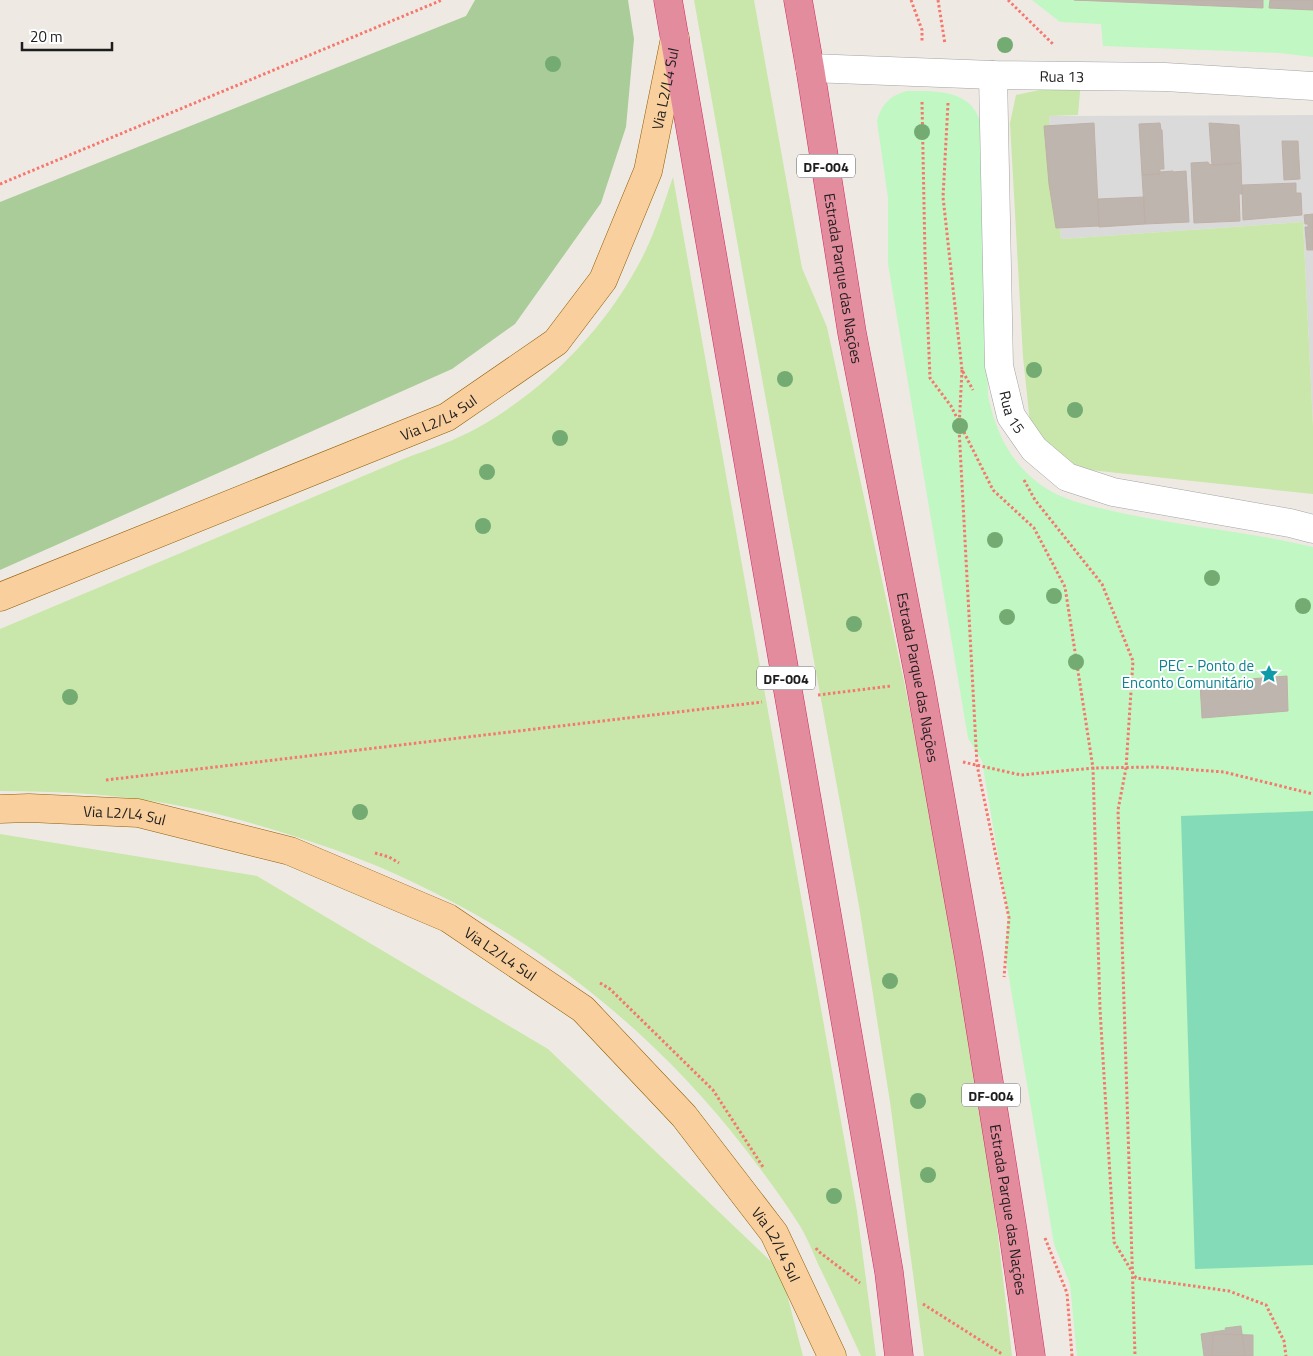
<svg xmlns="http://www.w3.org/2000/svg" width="1313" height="1356" viewBox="0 0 1313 1356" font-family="'Titillium Web',sans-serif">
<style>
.residential{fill:#dbdada}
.grass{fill:#c9e7aa}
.forest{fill:#a9cc99}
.park{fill:#c0f7c3}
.pitch{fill:#83dbb7}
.building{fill:#beb5af;stroke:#bfb0a6}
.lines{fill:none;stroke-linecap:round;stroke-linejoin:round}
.minor-casing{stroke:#a4a4a4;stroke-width:29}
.major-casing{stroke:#915f05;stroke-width:29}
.highway-casing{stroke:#d22967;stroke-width:29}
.path{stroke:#f5776d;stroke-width:3;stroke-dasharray:2.5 2.5;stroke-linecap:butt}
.minor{stroke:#fff;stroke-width:28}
.major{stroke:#f8cf9d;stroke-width:28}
.highway{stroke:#e38c9e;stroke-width:28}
.tree{fill:#73ab72}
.labels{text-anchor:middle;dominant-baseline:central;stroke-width:4;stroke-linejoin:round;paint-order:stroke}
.shield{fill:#fff;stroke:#616161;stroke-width:1}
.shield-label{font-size:14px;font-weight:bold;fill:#1d1d1d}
.street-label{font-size:15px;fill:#1d1d1d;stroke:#fff}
.culture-label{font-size:15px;fill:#0d838f;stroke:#fff;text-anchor:end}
</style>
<rect width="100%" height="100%" fill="#eeeae3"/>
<path class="residential" d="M1313 115V426L1303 222 1061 239 1049 116Z"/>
<path class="grass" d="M694 0H754L802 268 827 327 904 681 939 854 969 1027 994 1201 1012 1356H924L890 1102 859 906 745 286Z
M1081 81 1078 115 1049 116 1061 239 1303 222 1313 426V494L1071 468 1031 432 1023 357 1010 123 1016 95Z
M673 177 857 1211 876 1356H861C847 1326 834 1296 819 1266 813 1253 808 1239 800 1226 784 1200 765 1175 746 1150 664 1043 556 953 435 893 383 866 328 846 271 829 238 819 204 810 170 804 114 794 57 791 0 791V629L406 458C430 449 456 440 479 427 549 387 608 326 644 254 656 230 664 203 673 177Z
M0 834 257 876 548 1049 781 1271 803 1356H0Z"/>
<path class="forest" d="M475 0H628L634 39 626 127 601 203 515 324 452 369 0 570V202L466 16Z"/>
<path class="park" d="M1032 0H1313V57L1280 53 1103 46 1101 24 1060 22Z
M907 91C935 91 970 89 980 121L988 396C996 432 1010 463 1041 485 1066 503 1097 507 1126 514 1188 527 1251 532 1313 547V1356H1077L1070 1284 1054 1244 1005 954 1008 914 982 761 968 738 888 264V198L877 121C881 104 891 95 907 91Z"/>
<path class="pitch" d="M1313 811V1265L1195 1269 1181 816Z"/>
<path class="building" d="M1074 0H1263V8Z
M1270 0H1313V10L1269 8Z
M1094 123 1099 226 1056 228 1049 184 1044 126Z
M1160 123 1161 130H1162L1164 169H1160V174L1142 175 1139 124Z
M1209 123 1239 125 1241 163 1212 165Z
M1282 141H1298L1300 179 1284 180Z
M1208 162 1209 164 1212 165 1241 163 1242 194H1239L1240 221 1194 223 1191 163Z
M1173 171V172L1186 171 1189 222 1145 224 1142 175 1160 174V172Z
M1296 183V193H1301L1302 215 1243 220 1242 185Z
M1144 197 1145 224 1099 227 1098 199Z
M1313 214V250H1307L1305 227H1308V224H1305L1304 215Z
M1287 676 1288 711 1202 718 1200 683Z
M1241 1326 1245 1356H1204L1201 1334 1226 1330 1225 1328Z
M1213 1334 1253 1335V1356H1212Z"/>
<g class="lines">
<g class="minor-casing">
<g id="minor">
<path id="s1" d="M810 68 993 75 1165 77 1313 86"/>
<path id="s2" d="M993 75 999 366 1011 416 1034 449 1067 477 1113 492 1290 523 1313 529"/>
</g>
</g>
<g class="major-casing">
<g id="major">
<path id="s3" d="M0 597 447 417 556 342 603 280 648 171 675 38"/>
<path id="s4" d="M0 809 29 808 138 813 290 851 448 918 583 1009 684 1116 774 1233 832 1356"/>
</g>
</g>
<g class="highway-casing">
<g id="highway">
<path d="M668 0 889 1272 899 1356"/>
<path id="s5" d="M798 0 810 68 852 333 920 682 969 958 1013 1232 1031 1356"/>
</g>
</g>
<path class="path" d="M911 0 922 30V43
M938 0 945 44
M1008 0 1054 45
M922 102 925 256 930 378 951 406 993 490 1034 528 1065 587 1093 768 1100 1009 1114 1242 1136 1278 1229 1291 1266 1305 1284 1341 1286 1356
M948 103 943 197 962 370 973 390
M0 184 442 0
M962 370 959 428 977 765 1009 918 1004 977
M1024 480 1035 500 1102 584 1133 661 1126 768 1118 810 1135 1356
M818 695 891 686
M963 762 1021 775 1093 768 1156 767 1224 772 1313 794
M106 780 762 702
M375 853 389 857 399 863
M600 983 610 989 713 1090 763 1167
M1045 1238 1067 1293 1072 1356
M816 1248 818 1251 860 1283
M923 1304 1002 1354"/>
<use href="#minor" class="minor"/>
<use href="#major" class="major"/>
<use href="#highway" class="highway"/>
</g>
<g class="tree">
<circle cx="1005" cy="45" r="8"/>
<circle cx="553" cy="64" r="8"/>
<circle cx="922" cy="132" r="8"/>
<circle cx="1034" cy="370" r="8"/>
<circle cx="785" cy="379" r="8"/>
<circle cx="1075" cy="410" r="8"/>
<circle cx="960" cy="426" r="8"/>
<circle cx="560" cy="438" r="8"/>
<circle cx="487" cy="472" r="8"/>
<circle cx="483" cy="526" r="8"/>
<circle cx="995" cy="540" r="8"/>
<circle cx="1212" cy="578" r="8"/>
<circle cx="1054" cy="596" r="8"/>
<circle cx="1303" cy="606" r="8"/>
<circle cx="1007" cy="617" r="8"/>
<circle cx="854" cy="624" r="8"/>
<circle cx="1076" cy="662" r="8"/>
<circle cx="70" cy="697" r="8"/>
<circle cx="360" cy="812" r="8"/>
<circle cx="890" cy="981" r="8"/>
<circle cx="918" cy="1101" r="8"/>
<circle cx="928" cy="1175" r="8"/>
<circle cx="834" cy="1196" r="8"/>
</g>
<defs>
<g id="sight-bare" transform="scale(1.5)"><path d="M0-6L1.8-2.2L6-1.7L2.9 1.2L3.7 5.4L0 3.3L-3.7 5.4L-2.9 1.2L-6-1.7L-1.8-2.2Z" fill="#0f9aa8" stroke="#fff" stroke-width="2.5" paint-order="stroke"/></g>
</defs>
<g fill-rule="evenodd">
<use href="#sight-bare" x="1269" y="674"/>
</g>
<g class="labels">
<g class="shield">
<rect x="797" y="154.5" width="58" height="23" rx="4"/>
<rect x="757" y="666.5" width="58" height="23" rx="4"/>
<rect x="962" y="1083.5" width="58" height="23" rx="4"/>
</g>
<g class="shield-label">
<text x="826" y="166">DF-004</text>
<text x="786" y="678">DF-004</text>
<text x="991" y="1095">DF-004</text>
</g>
<g class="street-label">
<text stroke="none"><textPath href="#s1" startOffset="252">Rua 13</textPath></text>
<text stroke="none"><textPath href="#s3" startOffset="894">Via L2/L4 Sul</textPath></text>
<text stroke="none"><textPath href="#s5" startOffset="282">Estrada Parque das Nações</textPath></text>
<text stroke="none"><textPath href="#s2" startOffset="339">Rua 15</textPath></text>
<text stroke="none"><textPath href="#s3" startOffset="474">Via L2/L4 Sul</textPath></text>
<text stroke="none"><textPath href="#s5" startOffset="688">Estrada Parque das Nações</textPath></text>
<text stroke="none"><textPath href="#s4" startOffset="125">Via L2/L4 Sul</textPath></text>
<text stroke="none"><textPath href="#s4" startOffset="530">Via L2/L4 Sul</textPath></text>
<text stroke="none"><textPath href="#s5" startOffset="1228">Estrada Parque das Nações</textPath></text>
<text stroke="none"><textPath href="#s4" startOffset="935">Via L2/L4 Sul</textPath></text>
</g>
<g class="culture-label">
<text x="1254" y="665">PEC - Ponto de<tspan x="1254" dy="17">Enconto Comunitário</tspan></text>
</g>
</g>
<path d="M22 42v8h90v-8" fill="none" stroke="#1d1d1d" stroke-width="2.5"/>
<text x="30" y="42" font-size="15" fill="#1d1d1d" stroke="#ffffff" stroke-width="4" paint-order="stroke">20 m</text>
</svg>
